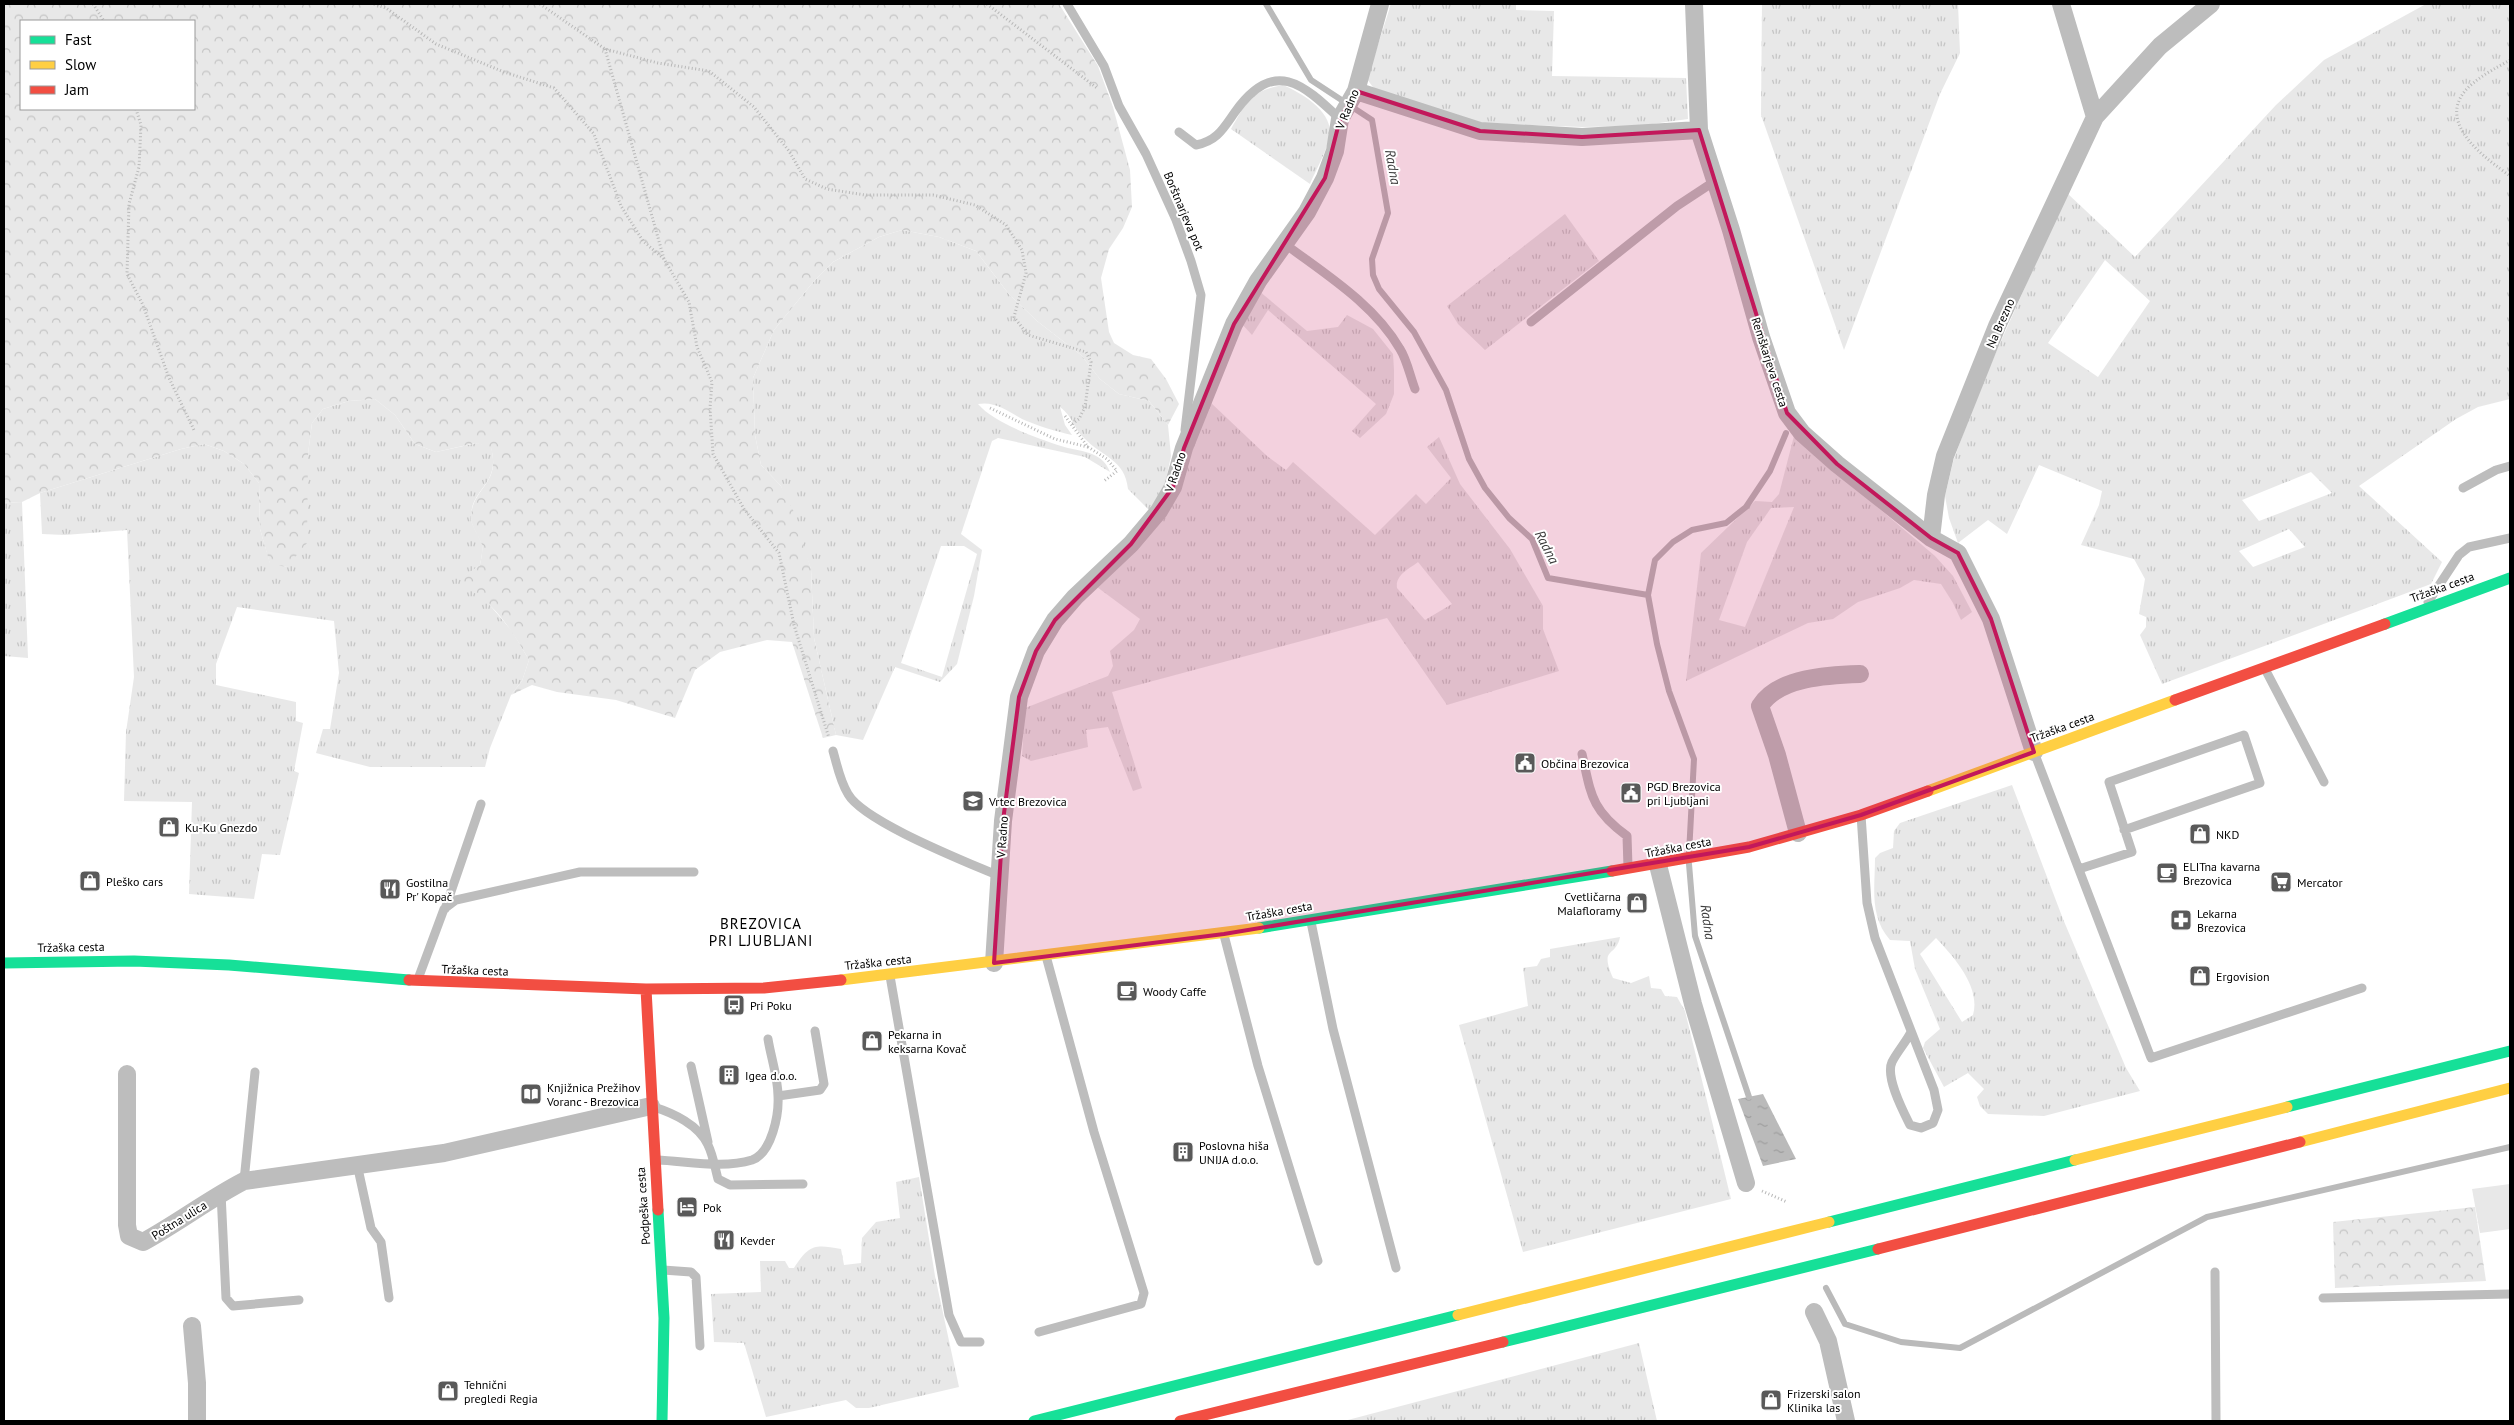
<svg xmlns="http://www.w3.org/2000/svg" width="2514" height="1425" viewBox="0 0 2514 1425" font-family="'PT Sans',sans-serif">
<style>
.grass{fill:url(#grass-tufts);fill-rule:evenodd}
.forest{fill:url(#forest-crowns);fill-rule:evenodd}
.garden{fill:#e8e8e8}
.water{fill:url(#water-ripples)}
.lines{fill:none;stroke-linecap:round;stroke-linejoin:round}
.stream{stroke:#bababa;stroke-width:6}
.path{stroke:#b8b8b8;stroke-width:3;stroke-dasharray:1 2.5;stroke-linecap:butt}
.lane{stroke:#bdbdbd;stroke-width:9}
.street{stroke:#bdbdbd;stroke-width:18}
.fast{stroke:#16e098;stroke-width:11}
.slow{stroke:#ffcf43;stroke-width:11}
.jam{stroke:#f24e42;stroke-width:11}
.marked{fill:#c2185b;fill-opacity:0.2;stroke:#c2185b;stroke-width:4;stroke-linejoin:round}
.labels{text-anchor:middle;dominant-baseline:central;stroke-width:4;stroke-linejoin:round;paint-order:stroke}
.street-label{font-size:12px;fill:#000;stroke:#fff}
.poi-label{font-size:12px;fill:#000;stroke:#fff;text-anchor:start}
.water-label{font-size:14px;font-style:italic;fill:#3e3e3e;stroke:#fff}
.quarter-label{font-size:15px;letter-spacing:1px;fill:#000;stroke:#fff}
</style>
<defs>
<pattern id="grass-tufts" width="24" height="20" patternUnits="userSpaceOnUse" patternTransform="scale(1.25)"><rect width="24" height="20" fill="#e8e8e8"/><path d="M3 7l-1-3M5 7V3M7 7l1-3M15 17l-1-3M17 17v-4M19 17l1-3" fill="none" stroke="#c5c5c5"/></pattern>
<pattern id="forest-crowns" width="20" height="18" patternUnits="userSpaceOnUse" patternTransform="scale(1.25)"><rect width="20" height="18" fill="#e8e8e8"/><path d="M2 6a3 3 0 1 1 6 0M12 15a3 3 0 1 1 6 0" fill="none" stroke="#c5c5c5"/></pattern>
<pattern id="water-ripples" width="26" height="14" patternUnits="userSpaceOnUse" patternTransform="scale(1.25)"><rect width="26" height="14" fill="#bababa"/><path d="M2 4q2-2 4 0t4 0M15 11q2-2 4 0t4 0" fill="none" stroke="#9e9e9e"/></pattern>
</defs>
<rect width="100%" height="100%" fill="#fff"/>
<path class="grass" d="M1391 4H1516V10L1554 11 1552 76 1686 78 1688 119 1638 126 1582 127 1484 123 1468 120 1375 90 1367 79Z
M1762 4H1958L1960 53 1940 94 1844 350 1761 115Z
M2426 4H2510V399L2478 407 2456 419 2359 486 2442 562 2431 584 2162 684 2140 635 2146 627V617L2139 614 2145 579 2134 559 2081 545 2099 505 2102 491 2039 465 2007 534 1988 520 1958 543 1949 518 1945 496 1953 462 1977 395 2067 193 2135 257 2276 105 2324 60ZM2105 260 2150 301 2098 377 2048 343ZM2311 472 2332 493 2259 521 2242 500ZM2289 529 2305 547 2253 567 2239 551Z
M1283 85C1301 93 1331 110 1330 133 1330 145 1315 172 1310 184L1231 129C1247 101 1251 91 1283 85Z
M1565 214 1599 261 1485 350 1458 324 1447 306Z
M902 230 939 237 976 251 1008 293 1037 321 1081 355 1100 379 1119 394 1149 401 1168 425 1171 456 1165 484 1150 511 1128 489C1125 459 1102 457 1084 438 1072 426 1074 418 1060 407L1065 425 1072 435C1058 432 1035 425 1022 419 1008 411 995 401 978 404 994 423 1037 438 1061 446 1079 452 1102 450 1110 472L1085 457 998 438 992 441 961 534 982 550 974 596 957 664 940 682 895 667 863 740 836 735 814 638 811 569 781 486 761 465 755 435 753 378 774 330 814 281 833 262 879 237ZM941 546H964L977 554 942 677 901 663Z
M1259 291 1307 331 1338 327 1347 315 1373 329 1393 354 1394 370V394L1386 414 1360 438 1352 431 1376 404 1268 310 1252 335 1241 323Z
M375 399 395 415 415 444 436 452 477 443 491 447C501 485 472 487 471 516 470 525 480 536 482 545 483 551 481 559 480 565L465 576 512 631 529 660 522 681 511 695 490 748 485 767H370L316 753 323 729H330L339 673 334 621 237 607 216 664V685L296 702V721L303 723 294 771 299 773 280 855 262 854 254 899 189 894 192 802 124 801 126 732 134 677 127 530 65 535 42 534 40 493 181 449 204 444 224 451 244 464 259 483 260 529 270 563 287 567 308 454 312 423 323 409 349 401Z
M1209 401 1267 456 1286 470 1293 462 1375 535 1416 494 1426 504 1451 478 1427 447 1439 437 1460 484 1510 549 1543 606V629L1559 671 1447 705 1387 618 1112 692 1142 788 1133 791 1108 727 1086 730 1088 747 1031 761 1022 756 1025 708 1108 676 1113 666 1110 651 1134 630 1140 619 1097 587 1134 552ZM1418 562 1452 604 1425 620 1397 588C1395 575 1409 569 1418 562Z
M1794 436 1935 556 1953 576 1972 612 1961 620 1953 603 1941 584 1914 580 1900 588 1858 602 1833 619 1808 623 1686 681 1701 553 1755 501 1772 502 1779 494ZM1794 507 1745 627 1719 620 1747 542 1771 508Z
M22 502 28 658 4 656V503Z
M2012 785 2063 919 2126 1068 2140 1091 2044 1116 1988 1114 1980 1106 1977 1097 1984 1089 1968 1073 1944 1087 1923 1048 1925 1042 1940 1029 1915 969 1910 941 1890 940C1869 916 1875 888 1875 858L1880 853 1893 848 1894 831 1900 823ZM1936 938C1954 957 1981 987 1973 1015L1962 1022 1920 954Z
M1620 937C1616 958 1599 946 1613 978L1631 983 1649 976 1651 988 1661 989 1665 996 1677 997 1685 1011 1731 1199 1523 1252 1459 1025 1528 1006 1523 968 1537 966 1541 959 1550 957V949Z
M919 1177 935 1276 959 1387 869 1408H856L846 1400 766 1417 744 1343 714 1342 711 1294 761 1292 760 1261H785L789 1268H794C809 1245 814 1244 841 1249L844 1265 861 1263 862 1238 876 1222 900 1218 896 1182Z
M1639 1343 1657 1421H1344Z"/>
<path class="forest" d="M4 4H1059L1098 66 1113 107 1130 170 1132 207 1123 228 1109 249 1101 278 1109 332 1114 343 1133 355 1151 359 1166 379 1179 404 1168 425 1149 401 1119 394 1100 379 1081 355 1037 321 1008 293 976 251 939 237 902 230 879 237 833 262 814 281 774 330 753 378 755 435 761 465 781 486 793 510 811 569 814 638 836 735 823 738 792 642 767 640 720 652 695 670 675 718 616 700 557 692 532 685 511 695 522 681 529 660C513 632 494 601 464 587V576L480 565C481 559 483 551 482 545 479 536 470 525 471 516 473 487 501 484 491 448L476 443 436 452 415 444 395 415 375 399 349 401 323 409 312 423 308 454 307 543 287 567 270 564 260 529 259 483 244 464 224 451 204 444 181 449 40 493 22 502 4 503ZM21 21H194V109H21Z
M2475 1207 2486 1281 2335 1288 2333 1222Z"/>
<path class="garden" d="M2510 1184V1229L2480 1233 2472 1189Z"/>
<path class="water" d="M1763 1094 1796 1159 1763 1166 1738 1099Z"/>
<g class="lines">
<path class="stream" d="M1266 4 1311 80 1372 120 1388 213 1372 259 1373 275 1379 289 1414 332 1446 390 1469 459 1485 488 1509 518 1532 539 1548 578 1648 595 1657 644 1669 691 1694 759 1689 854
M1648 595 1655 560 1673 542 1692 530 1726 523 1746 507 1770 471 1786 433
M1689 864 1695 936 1749 1097
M1826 1288 1845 1324 1901 1342 1960 1348 2207 1217 2510 1147"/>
<path class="path" d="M93 4 104 21
M374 4 386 8 436 44 504 72 554 88 594 134 621 206 643 241 664 259
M540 4 605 49 658 63 709 71 754 107 789 151 805 179 827 189 865 195H933L975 205 1006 225 1022 250 1026 273 1014 317 1028 335 1086 352 1091 362 1085 407 1079 419 1071 425
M987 4 1097 88
M605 49 664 259 689 302 697 347 712 382 710 408 713 454 744 509 779 553 794 625 829 738
M2510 60C2496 68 2476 78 2465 91 2437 125 2487 159 2510 176
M136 109 141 125 139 167 129 204 127 274 143 305 169 378 194 430
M990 408 1055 439 1088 447
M1065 416 1088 447 1107 459 1117 471 1104 481
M1762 1191 1787 1202"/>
<path class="lane" d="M1067 4 1104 66 1119 106 1146 154 1176 220 1191 261 1201 295 1185 430
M1179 132 1196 145C1217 141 1223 129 1235 112 1274 57 1303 84 1340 119
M1285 244C1325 274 1374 304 1400 349 1407 360 1410 376 1415 389
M1531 322 1677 206 1715 181
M2463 488 2496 470 2510 466
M2428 602 2459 555 2469 547 2510 538
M2265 669 2324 782
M833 751C837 765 840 781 848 794 864 822 967 862 999 876
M2034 752 2151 1058 2362 988
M1582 754C1591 794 1591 810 1627 836L1628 867
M1861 815 1867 903 1875 938 1934 1090 1938 1110 1933 1123 1921 1128 1910 1125C1903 1111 1885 1077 1892 1062 1897 1052 1906 1042 1911 1032
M2079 869 2132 852 2109 782 2244 735 2260 783 2124 830
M445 909 481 804
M1311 922 1333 1029 1396 1268
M1224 935 1258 1066 1318 1261
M890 976 949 1315 961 1342H980
M418 979 444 909 456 900 580 872H694
M691 1066 708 1142
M778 1096 820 1090 824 1084 815 1031
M654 1107C673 1113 699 1125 708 1145 713 1155 715 1168 718 1179L730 1185 803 1184
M657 1160C686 1161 723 1169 752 1160 772 1153 779 1114 778 1096 778 1077 771 1058 768 1039
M357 1164 371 1228 381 1242 389 1298
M244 1181 255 1072
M221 1193 226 1298 233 1306 299 1300
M663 1270 691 1272 696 1277 700 1346
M2215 1272 2216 1421
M2323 1298 2510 1294
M1039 1332 1141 1304 1144 1293 1094 1132 1046 956"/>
<path class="street" d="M1694 4 1699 130 1731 230 1761 337 1787 413 1802 433 1837 464 1931 538 1958 553 1991 619 2034 752
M2061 4 2095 117
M1356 91 1480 131 1582 137 1699 130
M1931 538 1936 495 1945 456 1997 326 2095 117 2160 46 2211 4
M1798 833 1777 755 1760 706C1778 677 1829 675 1860 674
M1658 865 1693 1004 1746 1183
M994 963 1003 821 1019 697 1036 651 1055 620 1075 597 1131 544 1159 511 1173 487 1184 448 1234 324 1258 281 1307 212 1325 178 1335 151 1340 119 1356 91 1380 4
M127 1074V1225L129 1236 143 1242C178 1223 209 1199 244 1181L444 1153 651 1106
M1814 1312 1828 1341 1846 1421
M192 1326 197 1383V1421"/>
<path class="fast" d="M2385 624 2510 578
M1259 928 1612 871
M4 963 134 961 229 965 409 980
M2287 1107 2510 1051
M658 1210 664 1318 662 1421
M1829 1222 2075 1160
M1503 1342 1878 1249
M1034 1421 1458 1315"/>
<path class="slow" d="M1928 791 2175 700
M841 980 1259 928
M2300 1142 2510 1088
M2075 1160 2287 1107
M1458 1315 1829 1222"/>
<path class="jam" d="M2175 700 2385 624
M1612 871 1749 847 1861 815 1928 791
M409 980 646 989 764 988 841 980
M646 989 658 1210
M1878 1249 2300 1142
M1180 1421 1503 1342"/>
</g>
<path class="marked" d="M1356 91 1480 131 1582 137 1699 130 1787 413 1837 464 1931 538 1958 553 1991 619 2034 752 1861 815 1749 847 1224 934 994 963 1003 821 1019 697 1036 651 1055 620 1131 544 1173 487 1184 448 1234 324 1325 178 1340 119Z"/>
<defs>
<g id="civic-square" transform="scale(1.125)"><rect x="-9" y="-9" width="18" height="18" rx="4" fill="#595959" stroke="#fff"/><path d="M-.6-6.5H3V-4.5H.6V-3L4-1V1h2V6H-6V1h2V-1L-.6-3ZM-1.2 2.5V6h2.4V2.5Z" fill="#fff"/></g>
<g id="school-square" transform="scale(1.125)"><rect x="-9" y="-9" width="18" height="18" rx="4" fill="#595959" stroke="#fff"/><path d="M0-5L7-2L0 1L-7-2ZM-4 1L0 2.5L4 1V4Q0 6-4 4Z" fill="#fff"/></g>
<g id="shop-square" transform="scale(1.125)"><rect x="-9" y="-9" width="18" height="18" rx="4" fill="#595959" stroke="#fff"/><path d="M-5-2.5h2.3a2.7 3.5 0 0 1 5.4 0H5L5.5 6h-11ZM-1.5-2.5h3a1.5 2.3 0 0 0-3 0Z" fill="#fff"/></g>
<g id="cafe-square" transform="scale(1.125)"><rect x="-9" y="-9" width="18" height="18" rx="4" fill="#595959" stroke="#fff"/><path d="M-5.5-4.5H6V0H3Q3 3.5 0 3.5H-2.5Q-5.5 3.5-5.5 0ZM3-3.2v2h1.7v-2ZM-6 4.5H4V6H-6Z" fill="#fff"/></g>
<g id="supermarket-square" transform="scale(1.125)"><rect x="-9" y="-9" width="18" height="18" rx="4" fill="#595959" stroke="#fff"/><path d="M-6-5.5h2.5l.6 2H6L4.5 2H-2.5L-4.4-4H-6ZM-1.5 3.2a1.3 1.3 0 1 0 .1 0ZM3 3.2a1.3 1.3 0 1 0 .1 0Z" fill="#fff"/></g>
<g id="restaurant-square" transform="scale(1.125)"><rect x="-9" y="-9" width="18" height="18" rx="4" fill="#595959" stroke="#fff"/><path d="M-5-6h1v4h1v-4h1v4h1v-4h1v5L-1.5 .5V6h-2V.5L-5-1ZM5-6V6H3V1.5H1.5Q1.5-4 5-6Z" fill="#fff"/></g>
<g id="pharmacy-square" transform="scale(1.125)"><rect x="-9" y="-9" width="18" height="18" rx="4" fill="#595959" stroke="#fff"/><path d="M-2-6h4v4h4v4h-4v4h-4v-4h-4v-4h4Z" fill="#fff"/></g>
<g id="bus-square" transform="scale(1.125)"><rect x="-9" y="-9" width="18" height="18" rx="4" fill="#595959" stroke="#fff"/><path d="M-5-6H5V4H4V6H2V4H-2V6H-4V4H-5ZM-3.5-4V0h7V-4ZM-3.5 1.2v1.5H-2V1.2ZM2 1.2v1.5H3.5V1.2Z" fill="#fff"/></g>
<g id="building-square" transform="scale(1.125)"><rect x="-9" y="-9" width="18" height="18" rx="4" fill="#595959" stroke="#fff"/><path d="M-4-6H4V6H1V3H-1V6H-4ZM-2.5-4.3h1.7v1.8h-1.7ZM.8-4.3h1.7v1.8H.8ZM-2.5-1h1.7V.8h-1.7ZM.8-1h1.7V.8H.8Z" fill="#fff"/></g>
<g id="library-square" transform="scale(1.125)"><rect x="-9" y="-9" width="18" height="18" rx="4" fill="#595959" stroke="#fff"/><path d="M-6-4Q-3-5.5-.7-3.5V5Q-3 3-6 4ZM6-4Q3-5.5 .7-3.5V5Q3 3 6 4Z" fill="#fff"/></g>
<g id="hotel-square" transform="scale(1.125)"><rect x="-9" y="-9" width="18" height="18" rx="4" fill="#595959" stroke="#fff"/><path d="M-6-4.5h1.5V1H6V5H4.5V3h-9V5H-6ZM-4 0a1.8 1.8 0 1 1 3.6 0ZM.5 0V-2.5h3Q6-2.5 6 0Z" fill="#fff"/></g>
</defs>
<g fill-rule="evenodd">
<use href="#civic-square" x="1525" y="763"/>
<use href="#civic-square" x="1631" y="793"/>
<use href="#school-square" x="973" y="801"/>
<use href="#shop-square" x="169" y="827"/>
<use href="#shop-square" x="2200" y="834"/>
<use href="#cafe-square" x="2167" y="873"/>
<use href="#shop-square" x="90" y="881"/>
<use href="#supermarket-square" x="2281" y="882"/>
<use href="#restaurant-square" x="390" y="889"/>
<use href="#shop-square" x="1637" y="903"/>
<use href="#pharmacy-square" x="2181" y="920"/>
<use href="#shop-square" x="2200" y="976"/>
<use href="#cafe-square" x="1127" y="991"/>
<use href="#bus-square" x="734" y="1005"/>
<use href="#shop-square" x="872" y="1041"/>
<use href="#building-square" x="729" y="1075"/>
<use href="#library-square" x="531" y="1094"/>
<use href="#building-square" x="1183" y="1152"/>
<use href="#hotel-square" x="687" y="1207"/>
<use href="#restaurant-square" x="724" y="1240"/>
<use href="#shop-square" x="448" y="1391"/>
<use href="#shop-square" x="1771" y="1400"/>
</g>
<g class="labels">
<g class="street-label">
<text transform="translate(1347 109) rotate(-68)">V Radno</text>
<text transform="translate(1184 211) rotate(67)">Borštnarjeva pot</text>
<text transform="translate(2000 323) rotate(-66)">Na Brezno</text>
<text transform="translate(1770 362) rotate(72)">Remškarjeva cesta</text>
<text transform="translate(1175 472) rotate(-71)">V Radno</text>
<text transform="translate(2442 587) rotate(-20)">Tržaška cesta</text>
<text transform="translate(2062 727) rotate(-20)">Tržaška cesta</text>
<text transform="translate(1002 837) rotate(-86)">V Radno</text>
<text transform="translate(1678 847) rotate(-11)">Tržaška cesta</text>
<text transform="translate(1279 911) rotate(-10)">Tržaška cesta</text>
<text transform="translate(71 947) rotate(-1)">Tržaška cesta</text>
<text transform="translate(878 962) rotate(-6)">Tržaška cesta</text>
<text transform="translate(475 970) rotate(2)">Tržaška cesta</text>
<text transform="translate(643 1206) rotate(-94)">Podpeška cesta</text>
<text transform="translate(179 1220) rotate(-32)">Poštna ulica</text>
</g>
<g class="poi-label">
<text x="1541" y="763">Občina Brezovica</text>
<text x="1647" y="786">PGD Brezovica<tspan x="1647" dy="14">pri Ljubljani</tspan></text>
<text x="989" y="801">Vrtec Brezovica</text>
<text x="185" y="827">Ku-Ku Gnezdo</text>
<text x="2216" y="834">NKD</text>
<text x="2183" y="866">ELITna kavarna<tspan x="2183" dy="14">Brezovica</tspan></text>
<text x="106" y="881">Pleško cars</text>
<text x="406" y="882">Gostilna<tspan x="406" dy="14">Pr' Kopač</tspan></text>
<text x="2297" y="882">Mercator</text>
<text x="1621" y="896" text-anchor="end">Cvetličarna<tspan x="1621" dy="14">Malafloramy</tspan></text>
<text x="2197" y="913">Lekarna<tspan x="2197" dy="14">Brezovica</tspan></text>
<text x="2216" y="976">Ergovision</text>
<text x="1143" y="991">Woody Caffe</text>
<text x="750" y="1005">Pri Poku</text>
<text x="888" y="1034">Pekarna in<tspan x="888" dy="14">keksarna Kovač</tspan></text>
<text x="745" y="1075">Igea d.o.o.</text>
<text x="547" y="1087">Knjižnica Prežihov<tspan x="547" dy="14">Voranc - Brezovica</tspan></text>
<text x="1199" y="1145">Poslovna hiša<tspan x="1199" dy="14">UNIJA d.o.o.</tspan></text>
<text x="703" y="1207">Pok</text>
<text x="740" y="1240">Kevder</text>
<text x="464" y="1384">Tehnični<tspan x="464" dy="14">pregledi Regia</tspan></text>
<text x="1787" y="1393">Frizerski salon<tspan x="1787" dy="14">Klinika las</tspan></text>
</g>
<g class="water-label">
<text transform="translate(1393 167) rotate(80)">Radna</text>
<text transform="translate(1547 547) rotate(63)">Radna</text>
<text transform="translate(1708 922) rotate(82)">Radna</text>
</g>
<g class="quarter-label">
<text x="761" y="923">BREZOVICA<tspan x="761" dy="17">PRI LJUBLJANI</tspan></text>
</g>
</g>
<rect width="2514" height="1425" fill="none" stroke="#000000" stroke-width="10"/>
<rect x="20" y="20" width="175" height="90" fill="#ffffff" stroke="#999999"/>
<rect x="30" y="36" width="25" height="8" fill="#16e098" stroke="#999999"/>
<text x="65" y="45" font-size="15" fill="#000000">Fast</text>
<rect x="30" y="61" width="25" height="8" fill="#ffcf43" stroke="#999999"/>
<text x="65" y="70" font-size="15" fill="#000000">Slow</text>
<rect x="30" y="86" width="25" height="8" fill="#f24e42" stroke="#999999"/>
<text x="65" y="95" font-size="15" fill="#000000">Jam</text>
</svg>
